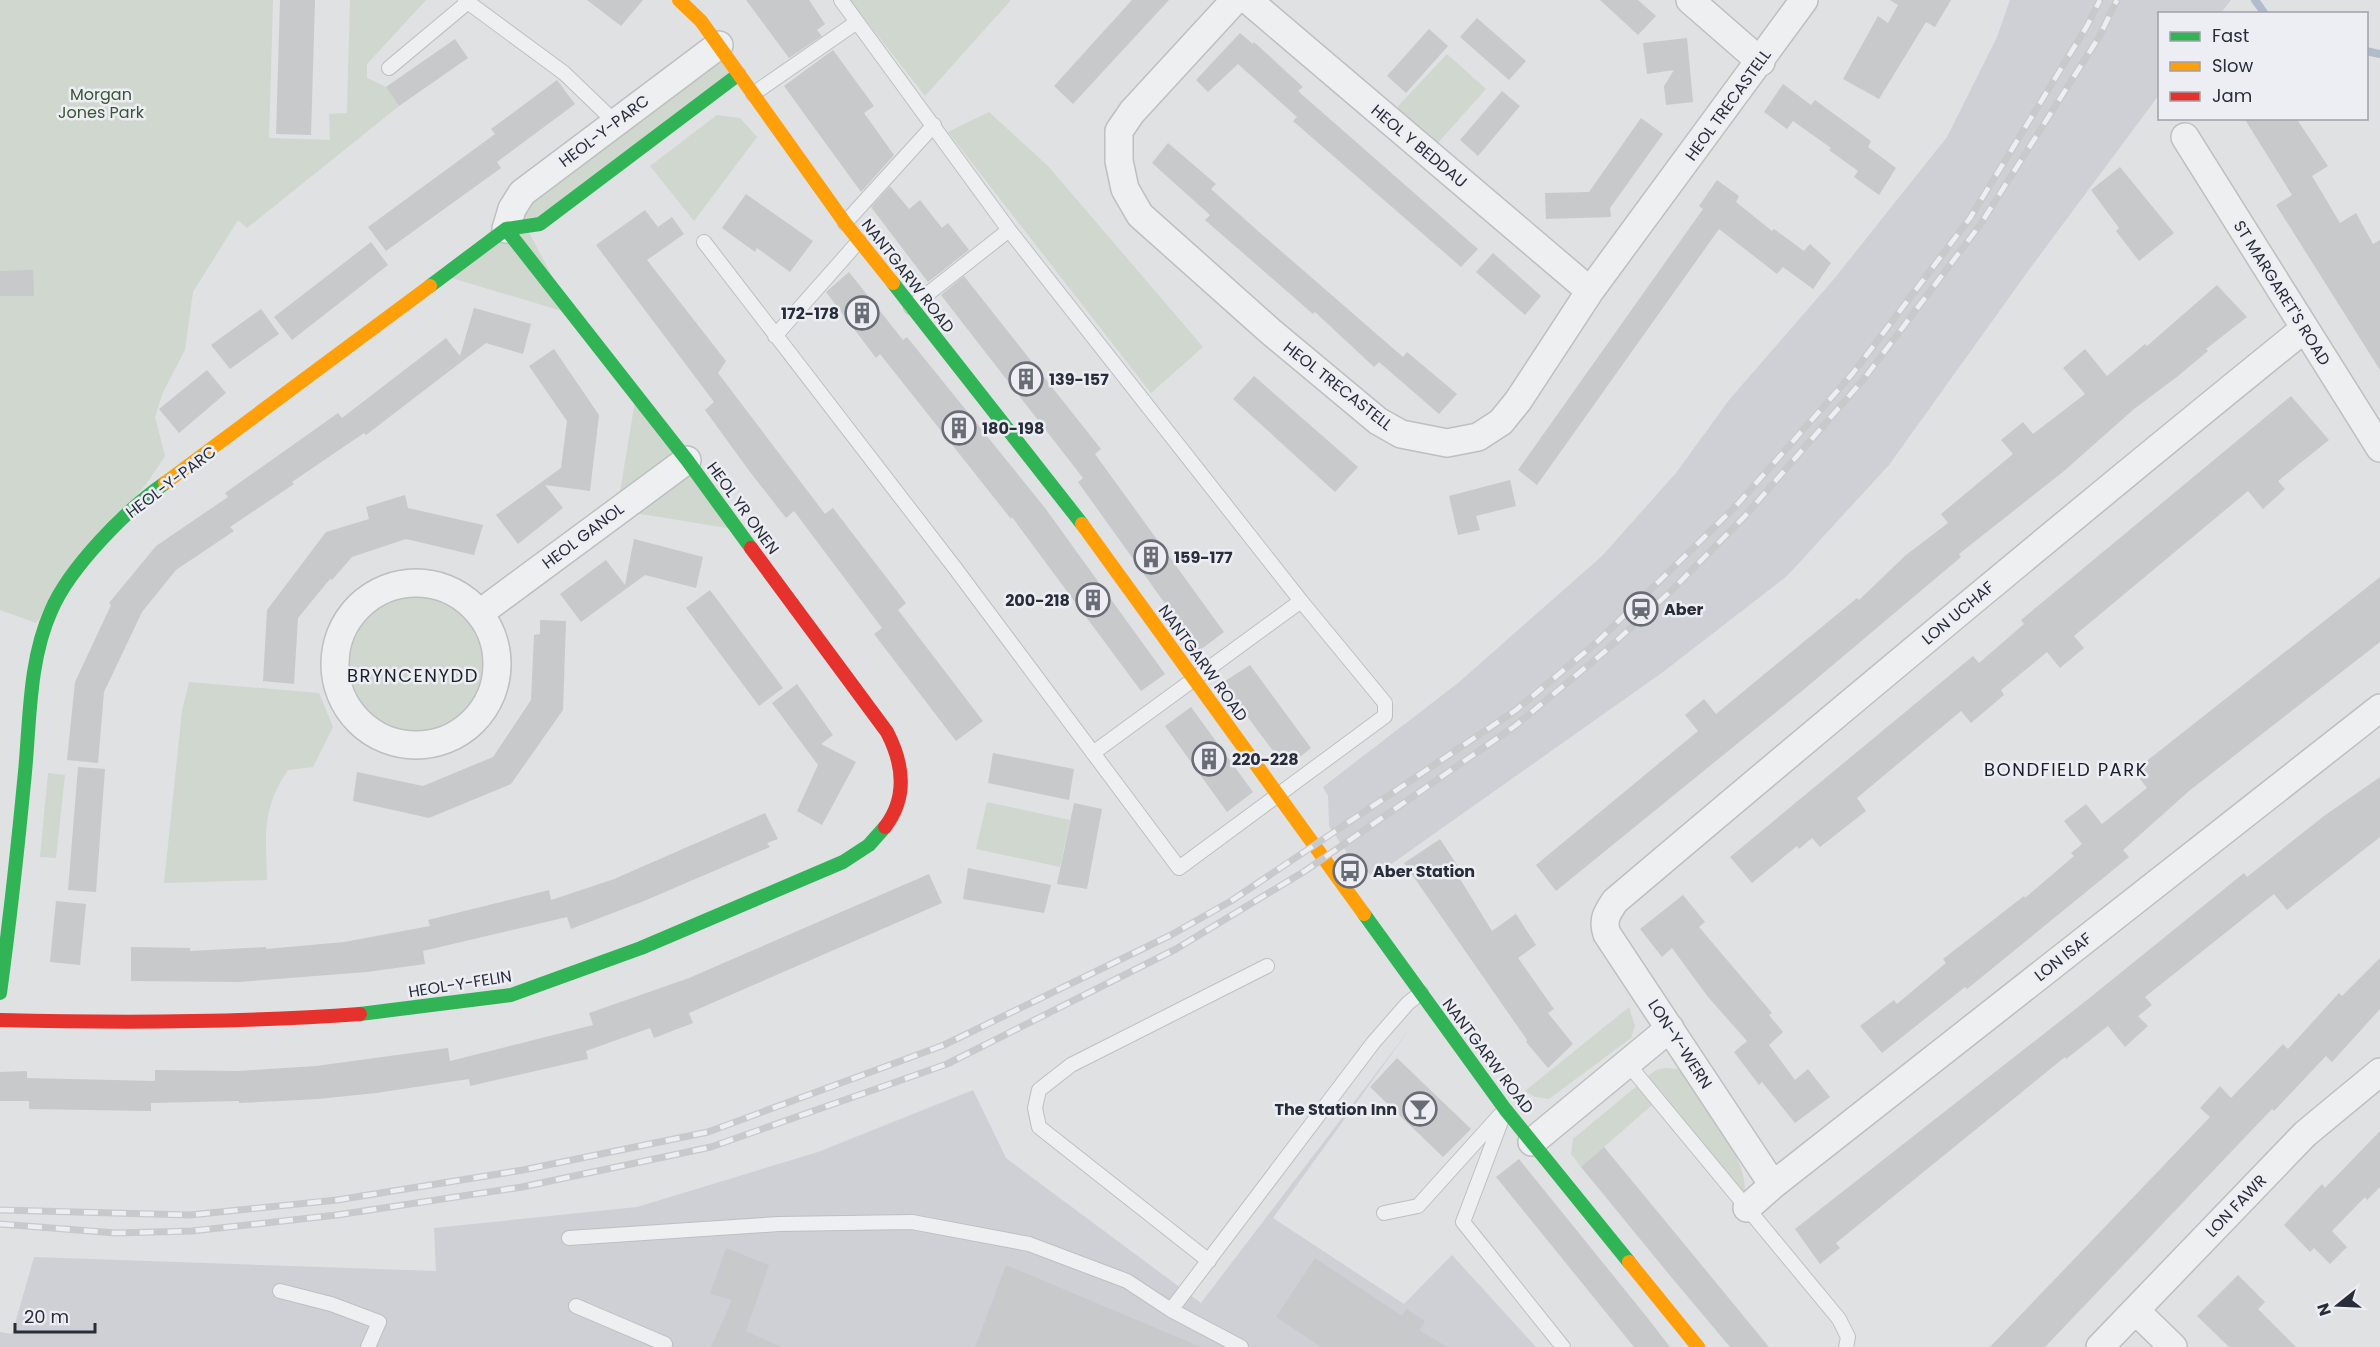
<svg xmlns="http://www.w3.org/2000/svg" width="2380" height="1347" viewBox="0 0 2380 1347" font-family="Poppins,sans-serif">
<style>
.built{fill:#ced0d6}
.green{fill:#cfd7cf}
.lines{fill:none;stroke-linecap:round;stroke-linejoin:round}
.stream{stroke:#b0bbcb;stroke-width:8}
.building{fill:#c7c9cb}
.lane-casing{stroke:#bdbfc1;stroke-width:16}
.street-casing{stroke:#bdbfc1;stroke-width:30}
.lane{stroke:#eeeff0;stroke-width:14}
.street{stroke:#eeeff0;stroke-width:27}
.fast{stroke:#30b455;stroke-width:14}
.slow{stroke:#ff9f0a;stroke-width:14}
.jam{stroke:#e5322d;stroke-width:14}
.rail-casing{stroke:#c8c9cb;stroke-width:7}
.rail{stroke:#eceef3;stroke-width:4.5;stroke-dasharray:14;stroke-linecap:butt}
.labels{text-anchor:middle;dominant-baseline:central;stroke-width:5;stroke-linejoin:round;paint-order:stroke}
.park-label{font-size:16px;fill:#3a5437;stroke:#eceef3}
.street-label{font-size:16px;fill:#282d3a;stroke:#eceef3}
.poi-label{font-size:16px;font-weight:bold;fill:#282d3a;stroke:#eceef3;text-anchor:start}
.neighbourhood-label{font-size:18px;letter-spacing:1.5px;fill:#1b1f2b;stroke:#eceef3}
</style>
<rect width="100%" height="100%" fill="#dfe1e3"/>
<path class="built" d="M2010 0H2231L2221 13 2160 14 2159 95 2031 267 1889 465 1787 576 1663 672 1373 877 1348 854 1329 826 1328 796 1323 787 1458 683 1602 556 1676 473 1729 400 1834 279 1947 137 1997 37Z
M1409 1030 1273 1218 1404 1304 1452 1255 1536 1347H0V1332L12 1334 34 1257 436 1271 434 1228 637 1207 818 1152 973 1090 1006 1158 1201 1303Z"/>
<path class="green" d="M0 0H273L269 138 330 140 329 114 347 113 350 0H426L367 64V78L386 87 399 106 247 228 238 220 193 292 185 350 163 392 155 417 165 456 149 480 36 623 0 610Z
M850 0H1011L925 96Z
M719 45 739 74 526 227 572 314 445 276 512 209Z
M1447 54 1486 89 1428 154 1386 119Z
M989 112 1048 166 1203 347 1151 393 948 132Z
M717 115 740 118 757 137 694 221 650 166Z
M636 395 739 530 617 510Z
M346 666a69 69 0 1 1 138 0a69 69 0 1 1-138 0Z
M189 682 319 693 333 727 313 767 288 770C261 809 266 836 267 880L164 883 182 711Z
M48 773 65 775 56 858 40 857Z
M987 802 1070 820 1060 867 976 849Z
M1629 1007 1635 1026 1631 1038 1549 1099 1535 1097 1525 1091Z
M1665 1068 1678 1069 1688 1078C1706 1107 1752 1163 1744 1198L1648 1076 1656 1070Z
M1638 1085 1652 1105 1581 1167 1571 1154 1573 1139Z"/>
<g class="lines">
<path class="stream" d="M2255 0 2265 14
M2366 51 2380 54"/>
</g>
<path class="building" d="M280 0H315L311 135 276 134Z
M587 0H643L621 26Z
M746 0H809L825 24 817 30 822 36 789 58Z
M1132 0H1169L1073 104 1054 86Z
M1600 0H1638L1656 16 1638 35Z
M1890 0H1951L1935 27 1926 22 1879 99 1843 79 1878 16 1888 23 1898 5Z
M1477 18 1526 61 1509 80 1460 37Z
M1429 29 1448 46 1406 93 1387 76Z
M1240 33 1253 44 1254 42 1303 87 1298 91 1478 249 1461 267 1293 121 1297 117 1238 64 1208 92 1196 80Z
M1687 38 1693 102 1666 105 1664 86 1674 70 1647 74 1643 43Z
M455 39 468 58 399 106 386 87Z
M833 50 874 106 864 113 894 155 861 192 784 86Z
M557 80 575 104 497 162 501 168 386 251 368 227 495 134 491 129Z
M1783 84 1811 105 1815 100 1871 141 1868 147 1896 168 1879 195 1854 177 1858 171 1829 150 1831 148 1793 121 1787 129 1764 112Z
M1502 91 1520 106 1478 156 1460 140Z
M1641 118 1663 134 1610 208 1611 217 1546 219 1545 193 1589 192Z
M2244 118H2296L2328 166 2312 176 2340 223 2356 213 2373 244 2380 240V370L2276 205 2292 195Z
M1168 143 1216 184 1211 189 1258 231 1403 357 1407 352 1457 394 1439 414 1379 362 1374 367 1315 312 1313 314 1205 220 1210 215 1152 163Z
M2120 167 2174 233 2139 261 2116 231 2119 228 2091 190Z
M1717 180 1739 196 1736 202 1772 231 1774 229 1804 251 1810 244 1831 263 1813 289 1783 267 1777 274 1719 229 1537 485 1518 470 1703 209 1699 206Z
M890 186 909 209 920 200 942 228 948 223 969 250 928 282 871 207Z
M746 194 813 241 790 272 757 248 755 252 722 228Z
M645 210 658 227 672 217 684 234 647 260 726 361 718 373 825 514 833 508 906 603 898 610 983 721 956 741 874 634 882 628 794 511 786 518 750 472 705 410 714 402 596 245Z
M371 242 388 265 292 340 274 317Z
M1493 253 1541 296 1525 315 1476 272Z
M33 270 34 296H0V271Z
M849 272 903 340 907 337 1045 508 1165 674 1141 691 1012 517 1011 519 880 354 876 358 826 292Z
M964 276 1101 449 1095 454 1224 632 1199 651 1078 482 1083 478 941 295Z
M2217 285 2247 317 2206 349 2208 351 2178 376 2134 409 2064 471 1959 554 1961 557 1802 691 1556 891 1536 865 1698 731 1685 715 1704 699 1716 714 1857 598 1859 600 1906 555 1948 523 1941 514 2013 454 2001 440 2023 422 2033 434 2085 394 2063 368 2085 349 2107 376 2145 344 2147 346Z
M474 308 531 324 523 354 486 343 366 435 364 433 292 482 294 484 230 527 234 531 176 570 142 612 104 692 98 763 67 760 75 682 111 605 109 603 156 546 228 497 225 493 338 413 342 418 446 338 460 356Z
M261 309 279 334 230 369 211 345Z
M554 349 599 415 590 491 545 485 563 508 518 544 496 515 561 468 567 421 529 366Z
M207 370 226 393 179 433 159 409Z
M1254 376 1358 467 1335 492 1233 399Z
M2291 396 2329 440 2278 481 2285 489 2263 509 2248 491 2074 636 2084 648 2060 668 2047 652 2001 690 2004 695 1971 723 1961 711 1857 798 1866 811 1820 847 1812 838 1799 849 1797 846 1752 883 1730 857 1973 656 1979 663 2024 624 2021 620Z
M1510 480 1516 506 1476 516 1480 530 1458 535 1449 496Z
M405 495 408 508 483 525 474 555 406 539 352 557 332 580 330 579 298 618 294 684 263 681 267 610 326 532 369 519 366 507Z
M634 539 703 557 696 588 645 575 581 622 560 594 606 560 625 585Z
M2380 577V642L2189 791 2123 850 2129 857 1967 989 1965 987 1882 1053 1860 1026 1894 1000 1897 1004 1946 963 1943 959 2024 896 2025 898 2074 856 2071 853 2082 844 2064 821 2086 804 2102 824 2147 788 2134 771Z
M710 590 783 688 759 706 686 608Z
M540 620 566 621 563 710 511 784 429 818 353 801 357 772 423 786 493 757 531 700 534 635 540 634Z
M1250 665 1311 748 1286 768 1222 683Z
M797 684 833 735 821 744 856 762 822 825 797 811 818 765 772 703Z
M1191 707 1253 792 1227 812 1165 726Z
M993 753 1074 769 1069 800 988 783Z
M78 767 105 769 96 892 68 890Z
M2380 777V837L2287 910 2274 894 2145 997 2152 1005 2138 1016 2148 1026 2125 1047 2108 1026 2066 1059 2065 1057 1836 1243 1840 1248 1820 1264 1795 1229 2087 1000 2244 873 2247 877 2324 816Z
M1074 803 1102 809 1087 889 1057 884Z
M765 813 778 839 767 843 770 847 644 901 571 929 567 917 423 951 425 964 367 972 239 982 131 981V947L190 948V951L266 947V949L344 942 430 926 428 920 549 890 551 900 614 879Z
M1440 839 1461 871 1457 874 1492 931 1516 914 1536 945 1518 958 1554 1009 1548 1013 1573 1044 1548 1068 1526 1042 1527 1040 1404 863Z
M968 868 1051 885 1044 913 963 899Z
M929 874 942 903 689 1013 693 1023 654 1038 650 1028 586 1051 588 1059 470 1086 469 1079 376 1093 318 1099 239 1103V1101L151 1103V1111L29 1109V1101H0V1072L27 1071V1078L155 1081V1070L238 1071 316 1066 448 1048 450 1061 593 1025 589 1013 689 978Z
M1683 895 1705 922 1699 927 1772 1013 1769 1015 1783 1032 1769 1045 1795 1080 1808 1069 1830 1097 1795 1123 1762 1082 1759 1085 1734 1052 1747 1041 1708 997 1672 948 1662 957 1640 929Z
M56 901 86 904 80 965 50 962Z
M2380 958V1009L2332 1062 2326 1056 2274 1111 2272 1109 2045 1347H1990L2210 1117 2200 1108 2220 1086 2231 1098 2283 1044 2288 1049 2339 993 2342 996Z
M1397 1058 1471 1129 1443 1157 1370 1087Z
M2380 1131V1187L2367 1200 2365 1197 2332 1231 2347 1247 2330 1264 2314 1248 2310 1252 2284 1225 2322 1184 2325 1188Z
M1604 1147 1657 1211 1769 1347H1730L1672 1278 1581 1167Z
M1519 1159 1646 1316 1670 1347H1634L1496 1177Z
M726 1248 769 1265 746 1331 781 1347H711L732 1300 710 1294Z
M1315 1258 1402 1316 1406 1309 1425 1321 1419 1330 1447 1347H1321L1276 1317Z
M1006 1265 1201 1347H975Z
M2238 1275 2265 1302 2258 1309 2296 1347H2229L2197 1316Z"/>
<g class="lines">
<g class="lane-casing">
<path id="lane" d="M465 0 564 73 616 123
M841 0 1009 230 1301 601
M389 68 468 2
M753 94 857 22
M845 223 934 125
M704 242 955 568 1179 868 1385 716V703L1301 601 1093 753
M911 307 1009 230
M775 336 859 241
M1628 1064 1839 1319 1848 1337 1846 1347
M1505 1111 1463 1222 1563 1347
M1384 1213 1418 1206 1500 1115
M569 1238 779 1224 912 1222 1029 1244 1127 1281 1171 1310
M1209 1261 1039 1127 1035 1108 1039 1090 1071 1065 1267 966
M280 1291 331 1304 379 1322 368 1347
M576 1306 665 1344 664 1347
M1241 1347 1171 1310 1373 1043 1408 1003 1421 993"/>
</g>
<g class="street-casing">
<path id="street" d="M1235 0 1132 112 1119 131V161L1125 189 1140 215 1270 331 1378 421 1401 434 1447 443 1478 437 1501 422 1518 401 1590 291 1804 0
M1248 0 1590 291
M1690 0 1761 62
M2185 137 2380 448
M506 229 512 209 522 193 719 45
M335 664a81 81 0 1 1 162 0a81 81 0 1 1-162 0Z
M480 613 687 460
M1532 1142 1670 1028
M1773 1185 1607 934C1602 920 1607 913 1615 901 1843 708 2072 517 2304 329
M1747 1208 1773 1185 2380 708
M2136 1311 2173 1347
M2100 1347 2305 1134 2380 1072"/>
</g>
<use href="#lane" class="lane"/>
<use href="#street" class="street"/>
<path class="fast" d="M506 229 687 460 751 548
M893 283 1082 524
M430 286 506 229 540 224 739 74
M1364 914 1505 1109 1629 1262
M0 993C10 919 18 846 25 772 30 719 29 660 51 611 69 568 126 510 165 483
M360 1014 511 995 641 948 843 862 869 845 885 827"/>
<path class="slow" d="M679 0 701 21 845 223 893 283
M165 483 430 286
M1082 524 1364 914
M1629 1262 1698 1347"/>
<path class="jam" d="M751 548 887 732C903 763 908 797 885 827
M0 1020C121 1023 239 1023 360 1014"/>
<g class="rail-casing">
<path id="rail" d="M0 1210 190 1215 337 1200 523 1170 708 1132 944 1045 1171 935 1231 901 1516 710 1597 642 1736 506 1853 373 1970 218 2087 26 2100 0
M0 1224 116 1233 192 1231 337 1215 522 1187 711 1147 947 1064 1176 949 1305 871 1515 726 1603 653 1671 591 1745 516 1863 380 1980 225 2099 37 2117 0"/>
</g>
<use href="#rail" class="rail"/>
</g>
<defs>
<g id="building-ring" transform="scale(1.725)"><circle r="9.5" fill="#eceef3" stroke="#686c75" stroke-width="1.5"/><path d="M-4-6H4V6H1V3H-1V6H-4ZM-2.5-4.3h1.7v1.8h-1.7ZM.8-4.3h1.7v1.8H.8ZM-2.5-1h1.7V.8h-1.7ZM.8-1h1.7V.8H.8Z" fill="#686c75"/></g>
<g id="station-ring" transform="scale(1.725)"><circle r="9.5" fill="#eceef3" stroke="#686c75" stroke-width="1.5"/><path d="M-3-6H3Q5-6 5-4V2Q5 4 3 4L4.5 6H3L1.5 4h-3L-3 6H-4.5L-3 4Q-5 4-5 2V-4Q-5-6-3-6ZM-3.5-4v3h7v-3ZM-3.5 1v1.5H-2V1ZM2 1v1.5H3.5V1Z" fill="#686c75"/></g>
<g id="bus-ring" transform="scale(1.725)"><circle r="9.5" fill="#eceef3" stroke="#686c75" stroke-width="1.5"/><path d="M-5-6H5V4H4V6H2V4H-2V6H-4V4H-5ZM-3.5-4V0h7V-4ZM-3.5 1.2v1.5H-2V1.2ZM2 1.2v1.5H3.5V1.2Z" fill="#686c75"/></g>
<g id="bar-ring" transform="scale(1.725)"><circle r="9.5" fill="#eceef3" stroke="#686c75" stroke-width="1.5"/><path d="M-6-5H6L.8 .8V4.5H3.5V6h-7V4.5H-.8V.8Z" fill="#686c75"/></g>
</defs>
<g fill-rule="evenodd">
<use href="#building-ring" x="862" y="313"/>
<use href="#building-ring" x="1026" y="379"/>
<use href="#building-ring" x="959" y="428"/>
<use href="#building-ring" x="1151" y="557"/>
<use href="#building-ring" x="1093" y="600"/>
<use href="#station-ring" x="1641" y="609"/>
<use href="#building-ring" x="1209" y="759"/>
<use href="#bus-ring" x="1350" y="871"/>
<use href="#bar-ring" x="1420" y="1109"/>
</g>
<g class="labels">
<g class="park-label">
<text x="101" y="94">Morgan<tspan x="101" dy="18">Jones Park</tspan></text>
</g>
<g class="street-label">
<text transform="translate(1728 105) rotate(-54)">HEOL TRECASTELL</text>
<text transform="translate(604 131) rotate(-37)">HEOL-Y-PARC</text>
<text transform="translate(1419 146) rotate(40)">HEOL Y BEDDAU</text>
<text transform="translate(908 276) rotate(52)">NANTGARW ROAD</text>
<text transform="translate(2282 293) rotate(58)">ST MARGARET'S ROAD</text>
<text transform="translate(1338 386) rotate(38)">HEOL TRECASTELL</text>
<text transform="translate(171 482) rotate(-37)">HEOL-Y-PARC</text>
<text transform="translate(743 508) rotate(54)">HEOL YR ONEN</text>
<text transform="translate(583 536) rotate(-37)">HEOL GANOL</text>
<text transform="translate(1958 613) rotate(-40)">LON UCHAF</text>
<text transform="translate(1203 663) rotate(54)">NANTGARW ROAD</text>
<text transform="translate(2063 957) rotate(-38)">LON ISAF</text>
<text transform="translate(460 984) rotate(-9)">HEOL-Y-FELIN</text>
<text transform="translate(1680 1044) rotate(57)">LON-Y-WERN</text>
<text transform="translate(1488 1056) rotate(53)">NANTGARW ROAD</text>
<text transform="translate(2236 1206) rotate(-46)">LON FAWR</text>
</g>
<g class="poi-label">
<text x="839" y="313" text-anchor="end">172-178</text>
<text x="1049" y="379">139-157</text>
<text x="982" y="428">180-198</text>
<text x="1174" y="557">159-177</text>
<text x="1070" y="600" text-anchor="end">200-218</text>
<text x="1664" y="609">Aber</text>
<text x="1232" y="759">220-228</text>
<text x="1373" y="871">Aber Station</text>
<text x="1397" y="1109" text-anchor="end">The Station Inn</text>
</g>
<g class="neighbourhood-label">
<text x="413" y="675">BRYNCENYDD</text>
<text x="2066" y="769">BONDFIELD PARK</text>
</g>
</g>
<rect x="2158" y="12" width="210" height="108" fill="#eceef3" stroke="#9ea1a9" stroke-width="1.5"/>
<rect x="2170" y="32" width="30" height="9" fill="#30b455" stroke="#9ea1a9" stroke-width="1.5"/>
<text x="2212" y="42" font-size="18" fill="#282d3a">Fast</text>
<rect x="2170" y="62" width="30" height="9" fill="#ff9f0a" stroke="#9ea1a9" stroke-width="1.5"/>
<text x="2212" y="72" font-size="18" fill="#282d3a">Slow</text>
<rect x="2170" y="92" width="30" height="9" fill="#e5322d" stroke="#9ea1a9" stroke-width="1.5"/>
<text x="2212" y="102" font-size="18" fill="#282d3a">Jam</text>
<g transform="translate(2338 1305) rotate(252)" stroke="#eceef3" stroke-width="4.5" paint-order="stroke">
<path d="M0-4.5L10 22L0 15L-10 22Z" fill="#282d3a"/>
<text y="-9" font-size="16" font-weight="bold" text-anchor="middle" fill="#282d3a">N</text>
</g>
<path d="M15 1323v9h80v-9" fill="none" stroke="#282d3a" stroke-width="3"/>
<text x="24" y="1323" font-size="18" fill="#282d3a" stroke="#eceef3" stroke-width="4.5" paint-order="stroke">20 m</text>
</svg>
